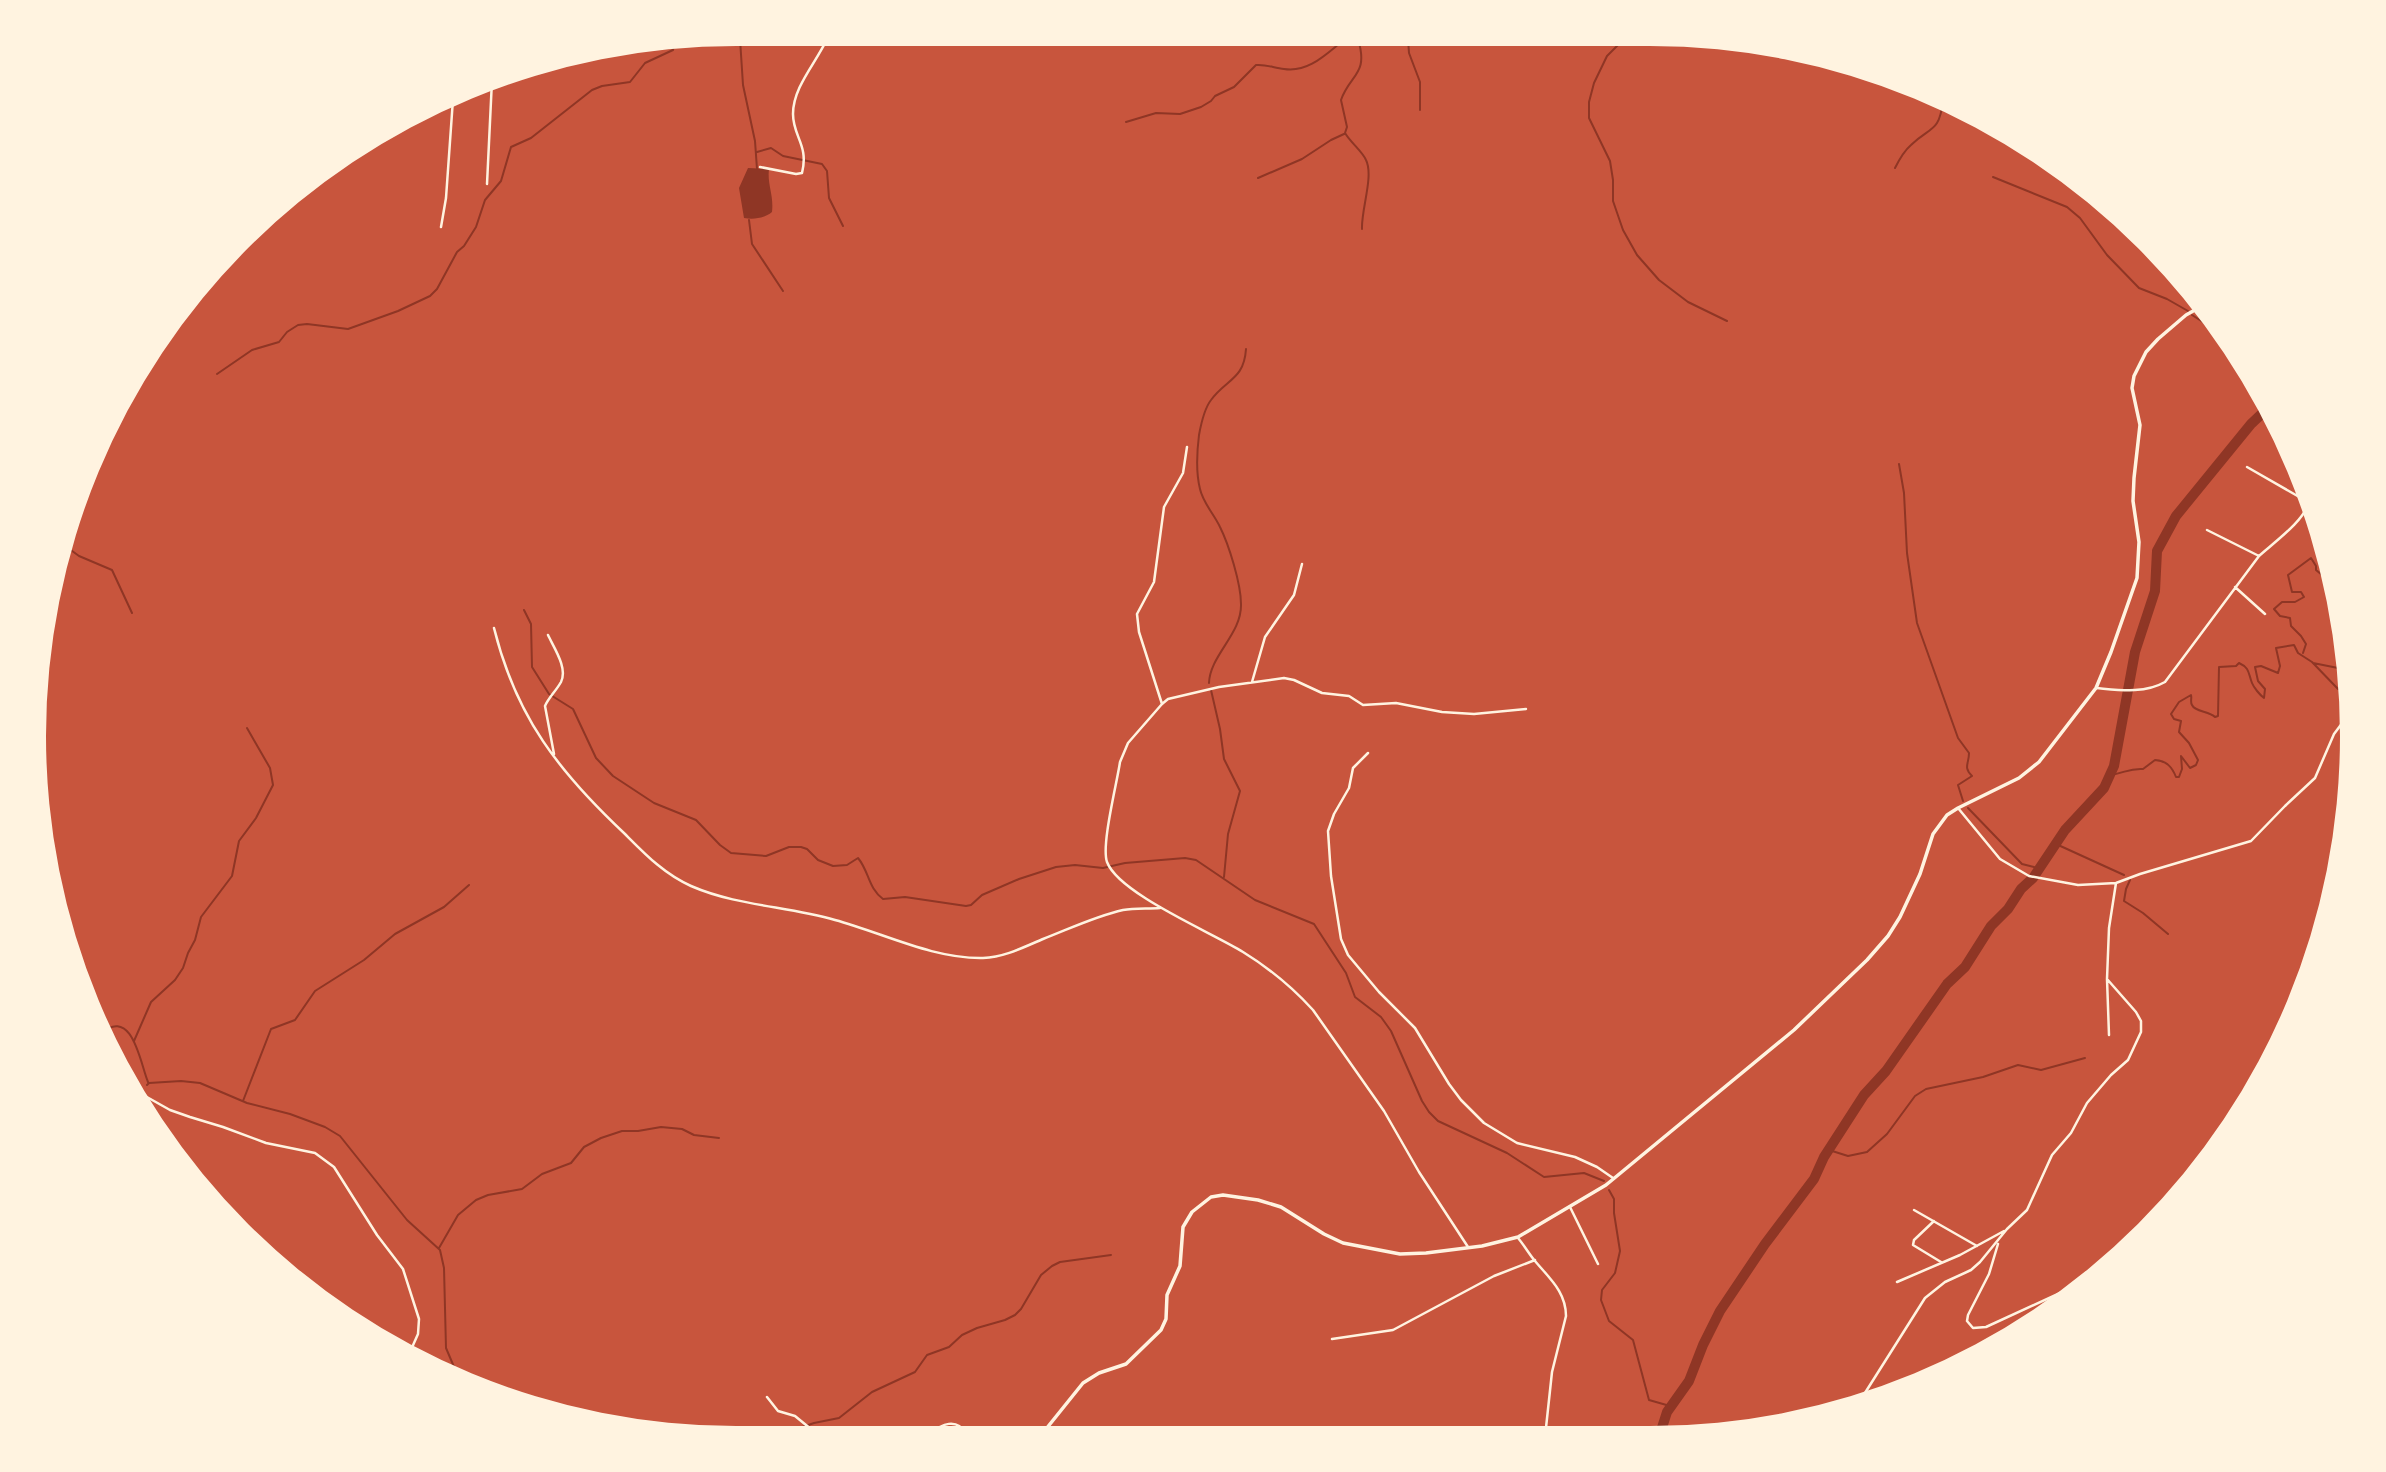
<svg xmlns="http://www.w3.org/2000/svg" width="2386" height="1472" viewBox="0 0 2386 1472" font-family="Quicksand,sans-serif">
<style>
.water{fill:#8f3625}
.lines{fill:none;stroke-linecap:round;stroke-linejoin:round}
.stream{stroke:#8f3625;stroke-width:2}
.river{stroke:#8f3625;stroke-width:10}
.minor{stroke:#fff3e0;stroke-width:2.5}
.tertiary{stroke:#fff3e0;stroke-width:3.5}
</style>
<rect width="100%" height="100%" fill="#c8553d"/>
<path class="water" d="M748 168 769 169C767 185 774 195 772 212 765 218 754 220 744 218L739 188Z"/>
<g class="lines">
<path class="stream" d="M740 39 743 85 755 141 757 169
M1358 39C1369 75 1350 74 1341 100L1347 127 1345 133C1351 143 1362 151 1366 160 1374 176 1361 210 1362 229
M1408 39 1409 53 1420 82V110
M1631 39 1618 45 1607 56 1594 83 1589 102V118L1610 161 1613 180V201L1623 230 1637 255 1659 280 1688 302 1727 321
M1126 122 1156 113 1180 114 1201 107 1211 101 1215 96 1234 87 1256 65C1266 64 1274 68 1284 69 1309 73 1327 53 1345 39
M757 152 771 148 783 156 822 164 827 171 829 198 843 226
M1895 168C1899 160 1904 151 1911 145 1931 126 1939 133 1943 101
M1993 177 2067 207 2080 218 2107 255 2139 288 2167 299 2188 311
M1258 178 1302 159 1331 140 1344 134
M749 220 752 244 783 291
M2192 315 2223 335
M217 374 252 350 279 342 287 332 298 325 307 324 348 329 398 311 430 296 437 289 457 252 464 246 476 227 485 200 501 181 511 147 531 138 592 90 602 86 630 82 645 63 673 50 675 39
M1899 464 1904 493 1907 553 1917 623 1958 738 1969 753C1969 764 1963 767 1972 776L1958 785 1963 801
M64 545 79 556 112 570 132 613
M524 610 531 624 532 667 549 694 573 709 596 758 613 776 654 803 696 820 720 845 731 853 766 856 789 847H801L807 849 818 860 833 866 847 865 858 858C869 871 868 888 883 899L905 897 966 906 971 905 982 895 1019 879 1056 867 1075 865 1103 868 1125 863 1185 858 1196 860 1255 900 1314 924 1346 973 1355 997 1381 1017 1391 1031 1422 1101 1429 1112 1438 1121 1507 1153 1544 1177 1584 1173 1604 1181
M2303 653 2306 644 2301 636 2291 626 2290 618 2280 616 2274 609 2282 602H2295L2304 597 2301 592H2292L2288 575 2311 558 2316 566V570L2322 575H2327L2329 567
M2313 663 2348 670
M1209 683C1210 655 1242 634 1241 604 1241 584 1229 545 1220 527 1214 514 1203 503 1200 489 1196 473 1197 451 1199 435 1201 424 1204 409 1211 400 1226 379 1244 380 1246 349
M1211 690 1220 729 1224 759 1240 791 1228 834 1224 877
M2110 775C2125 773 2129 768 2143 769L2155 760C2167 761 2172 767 2176 777H2179L2182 769 2181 756 2190 768 2196 765 2198 760 2189 743 2179 732 2181 721 2174 719 2171 714 2179 702 2191 695C2192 698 2190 702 2192 705 2195 712 2209 711 2215 717L2218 716 2219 667 2236 666 2239 663C2250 668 2248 673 2252 683 2254 688 2260 695 2264 698L2265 689 2258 681 2255 667 2261 666 2278 673 2280 666 2276 648 2294 645 2298 653 2312 662 2338 689 2348 690
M1968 808 2022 864 2034 867 2038 871
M2056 844 2124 875
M2130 880 2126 889 2124 901 2143 913 2168 934
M101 1033C133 1007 140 1063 148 1082
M134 1041 151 1002 175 980 183 968 188 953 195 940 201 917 232 876 239 841 256 818 273 785 270 768 247 728
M147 1085 149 1083 181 1081 200 1083 247 1103 290 1114 325 1127 340 1136 407 1220 440 1250 444 1268 446 1348 460 1381
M243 1101 271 1029 295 1020 315 991 364 960 395 934 444 907 469 885
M139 1105 142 1092
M1829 1150 1848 1156 1867 1152 1887 1134 1915 1096 1926 1089 1983 1077 2018 1065 2041 1070 2085 1058
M1609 1190 1614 1199V1213L1620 1251 1615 1273 1602 1290 1601 1300 1609 1321 1633 1340 1649 1400 1670 1406
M439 1248 458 1215 476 1200 488 1195 522 1189 542 1174 571 1163 584 1147 601 1138 622 1131H638L661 1127 682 1129 694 1135 719 1138
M785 1433 814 1423 839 1418 872 1392 915 1372 927 1355 949 1347 962 1335 977 1328 1005 1320 1015 1315 1021 1309 1041 1275 1052 1266 1060 1262 1111 1255"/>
<path class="river" d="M1659 1437 1667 1412 1689 1381 1703 1345 1720 1311 1765 1244 1814 1179 1824 1157 1864 1095 1886 1071 1947 984 1965 967 1991 926 2008 909 2021 889 2033 878 2065 830 2104 788 2114 766 2135 652 2155 591 2157 551 2176 516 2251 424 2269 407"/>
<path class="minor" d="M760 167 796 174 802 173C809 145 793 137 793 114 793 87 816 63 827 39
M487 184 492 80
M441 227 446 198 453 99
M2247 467 2308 502C2307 519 2272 544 2259 556
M2235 587 2265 614
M494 628C516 717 559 772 625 834 645 854 664 874 691 886 737 906 787 906 835 920 883 933 933 959 983 958 1005 957 1024 947 1043 939 1069 929 1096 916 1123 910 1135 908 1148 909 1160 908
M548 635C554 648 568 668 561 682 556 691 549 697 545 706L554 754
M1252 682 1265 637 1294 595 1302 564
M2096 688C2119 690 2144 694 2165 682L2259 556 2207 530
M1162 704 1139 632 1137 614 1154 582 1164 507 1183 473 1187 447
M1368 753 1353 768 1349 788 1334 814 1328 831 1331 876 1341 939 1348 955 1379 992 1415 1028 1449 1084 1461 1100 1484 1123 1517 1143 1575 1157 1597 1167 1613 1178
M1958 808 2000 859 2029 876 2078 885 2116 883 2140 874 2251 841 2285 806 2315 778 2334 734 2349 714
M2107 979 2109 1035
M129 1087 170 1110 190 1117 223 1127 266 1143 315 1153 334 1167 377 1235 403 1269 419 1319 418 1334 410 1352
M146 1096 150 1109V1123
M1570 1207 1598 1264
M1914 1210 1977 1246
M1934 1221 1914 1240 1913 1245 1941 1262
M1518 1238C1524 1245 1529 1254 1535 1261 1550 1279 1566 1292 1566 1316L1552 1372 1545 1437
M1998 1244 1989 1274 1968 1315 1967 1321 1973 1328 1986 1327 2097 1276
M1468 1247 1419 1172 1384 1111 1313 1010C1293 988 1269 968 1243 952 1213 933 1119 894 1107 862 1101 845 1117 783 1120 762L1128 743 1162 704 1168 699 1219 687 1284 678 1294 680 1322 693 1349 696 1363 705 1396 703 1442 712 1474 714 1526 709
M1897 1282 1960 1255 2004 1231
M1332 1339 1393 1330 1494 1276 1535 1260
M767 1397 778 1411 795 1416 817 1434
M1858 1404 1925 1298 1945 1282 1971 1270 1980 1262 2007 1229 2027 1210 2052 1155 2071 1133 2087 1103 2111 1075 2128 1060 2141 1032V1021L2136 1012 2107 979 2109 928 2116 883
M929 1434C942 1424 956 1417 967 1434"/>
<path class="tertiary" d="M1042 1434 1083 1383 1099 1373 1126 1364 1161 1330 1166 1319 1167 1295 1180 1266 1183 1227 1192 1212 1211 1197 1223 1195 1258 1200 1281 1207 1324 1234 1343 1243 1400 1254 1426 1253 1482 1246 1518 1237 1606 1185 1794 1030 1867 960 1888 936 1900 917 1920 874 1933 834 1947 815 1958 808 2019 778 2039 762 2096 688 2111 652 2137 578 2139 542 2133 501 2134 478 2140 425 2132 388 2134 376 2146 352 2158 339 2186 315 2202 306"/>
</g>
<path d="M0 0H2386V1472H0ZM736 46H1650A690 690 0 0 1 2340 736V736A690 690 0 0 1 1650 1426H736A690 690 0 0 1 46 736V736A690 690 0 0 1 736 46Z" fill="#fff3e0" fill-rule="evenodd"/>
</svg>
